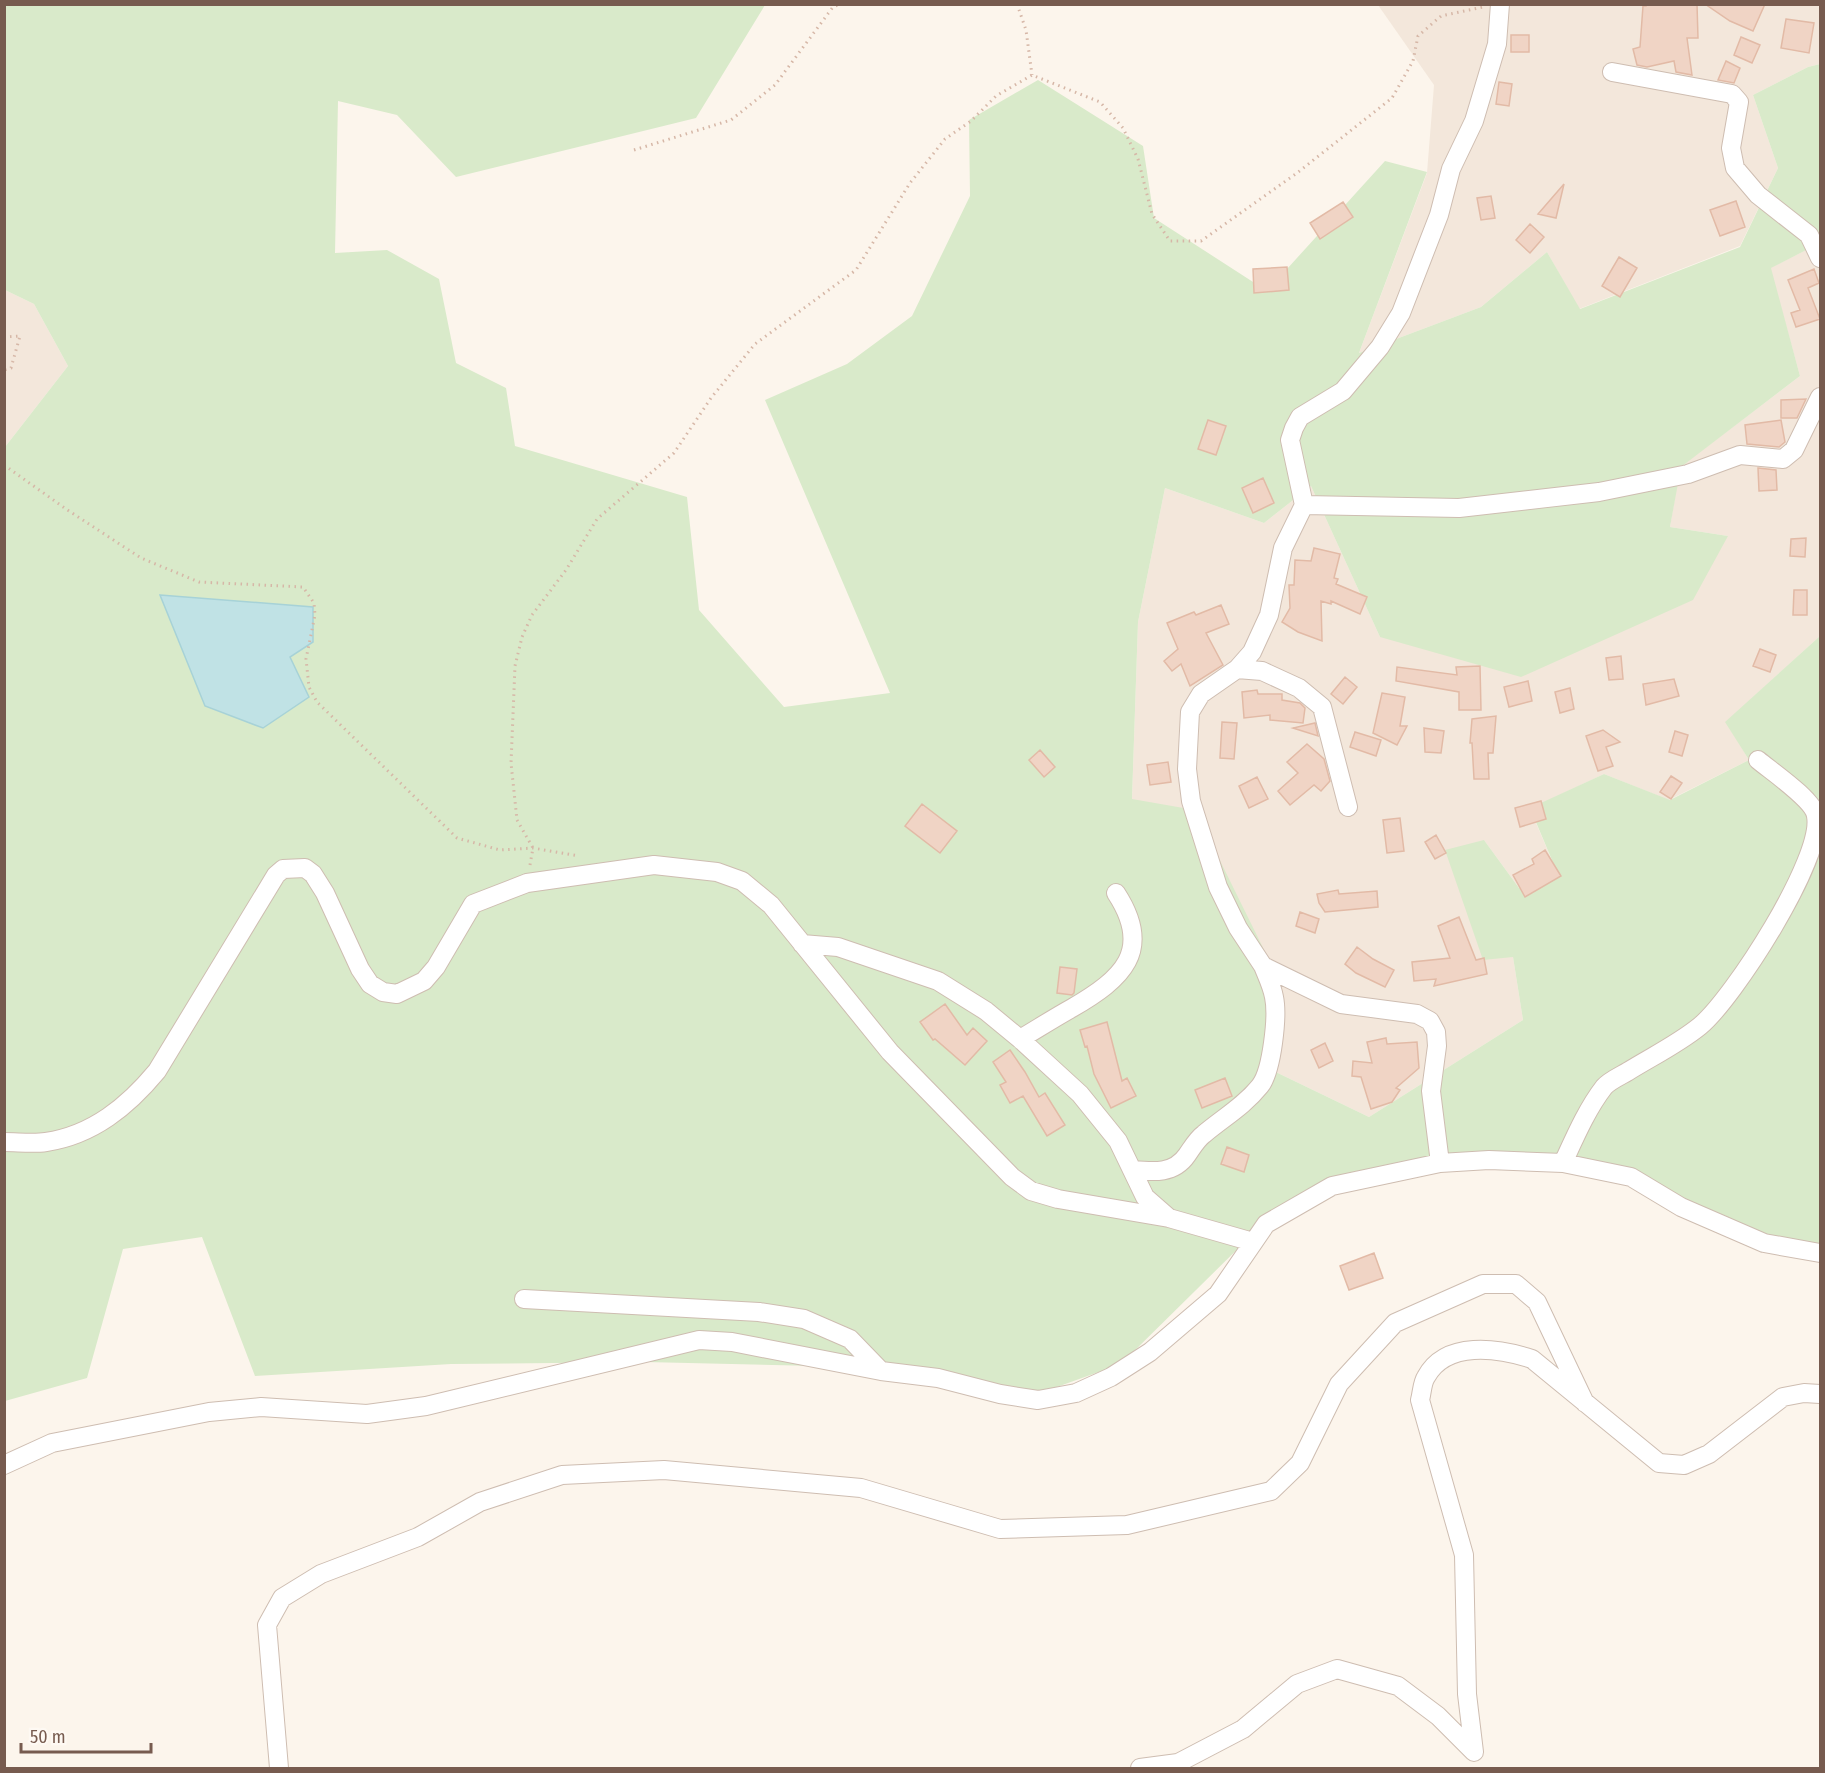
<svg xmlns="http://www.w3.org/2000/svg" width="1825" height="1773" viewBox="0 0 1825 1773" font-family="'Fira Sans Condensed',sans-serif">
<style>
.residential{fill:#f3e7db}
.green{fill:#d9eaca;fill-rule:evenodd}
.water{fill:#c0e2e5;stroke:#a7d2d7;stroke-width:1.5}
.building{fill:#f0d4c5;stroke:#e2baa6;stroke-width:1.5}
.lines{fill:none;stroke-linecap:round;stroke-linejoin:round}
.minor-casing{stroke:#cebdb1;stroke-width:20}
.path{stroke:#d6b7a7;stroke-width:3;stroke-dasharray:1.5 4.5;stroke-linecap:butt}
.minor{stroke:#fff;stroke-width:18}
</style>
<rect width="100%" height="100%" fill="#fcf5ec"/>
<path class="residential" d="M1378 5H1820V64L1808 67 1753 95 1778 168 1740 246 1579 309 1547 252 1481 307 1359 353 1427 173 1434 85Z
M1820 243V636L1726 722 1749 760 1669 800 1604 774 1530 809 1557 872 1519 888 1484 840 1513 957 1523 1020 1369 1117 1263 1066 1132 800 1138 622 1165 488 1264 523 1311 486 1380 637 1728 536 1670 527 1680 467 1800 376 1770 268Z
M5 290 34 304 68 366 5 447Z"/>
<path class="green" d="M4 5H765L696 118 456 177 397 115 338 101 335 253 387 250 439 279 456 363 506 388 515 446 687 497 699 610 784 707 890 693 765 400 847 364 912 316 970 196 969 120 1038 80 1143 146 1154 218 1267 291 1385 161 1427 172 1359 353 1481 307 1547 252 1580 309 1740 247 1778 168 1753 95 1808 67 1820 64V243L1771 268 1800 376 1681 467 1670 527 1728 536 1693 600 1521 677 1380 637 1311 486 1264 523 1165 488 1138 622 1132 799 1195 810 1275 972 1263 1066 1369 1117 1523 1020 1513 957 1483 960 1445 850 1484 840 1519 888 1557 872 1530 808 1604 774 1670 800 1749 760 1725 722 1820 636V1253L1749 1239 1578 1162 1353 1173 1270 1217 1121 1364 1029 1397 901 1368 645 1362 451 1364 255 1376 202 1237 123 1249 87 1378 5 1401V447L68 366 34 304 5 290ZM313 607V642L289 657Z"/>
<path class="water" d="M160 595 313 607V642L290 657 309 697 263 728 205 706Z"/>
<path class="building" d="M1646 4H1697L1698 38H1687L1692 75 1676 72 1674 61 1647 67 1637 65 1633 49 1640 47 1643 6H1646Z
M1705 4H1765L1753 31 1730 21Z
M1786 19 1814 23 1809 53 1781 48Z
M1511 35H1529V52H1511Z
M1741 37 1760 45 1752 63 1734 55Z
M1726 61 1740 68 1734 83 1718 80Z
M1499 82 1512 84 1509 106 1496 104Z
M1564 184 1556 218 1538 214Z
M1491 196 1495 218 1481 220 1477 198Z
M1736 201 1745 227 1720 236 1710 210Z
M1343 202 1353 217 1320 239 1310 223Z
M1530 224 1544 237 1530 253 1516 240Z
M1619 257 1637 268 1620 297 1602 286Z
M1287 267 1289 290 1254 293 1253 269Z
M1814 269 1819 283 1808 288 1820 319 1796 327 1791 313 1800 310 1788 280Z
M1806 399 1797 418H1781V400Z
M1208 420 1226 426 1216 455 1198 449Z
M1781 420 1785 442 1779 447 1747 444 1745 425Z
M1758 468 1776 470 1777 490 1759 491Z
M1263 478 1274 503 1253 513 1242 488Z
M1806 538 1805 557 1790 556 1791 539Z
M1314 548 1340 554 1334 578 1338 579 1336 584 1367 597 1360 614 1331 601V604L1321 601 1322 641 1298 632 1282 622 1290 608 1289 585H1294L1295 560 1311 561Z
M1794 590H1807V615H1793Z
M1221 605 1229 624 1206 633 1223 665 1190 686 1181 664 1172 671 1164 661 1178 649 1167 623 1194 612 1196 615Z
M1760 649 1776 655 1770 672 1753 666Z
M1621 656 1623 679 1609 680 1606 658Z
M1480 666 1481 710H1459V692L1396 681 1397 667 1457 675 1456 667Z
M1345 677 1357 687 1343 704 1331 694Z
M1674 679 1679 696 1646 705 1643 684Z
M1528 681 1532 701 1509 707 1504 687Z
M1570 688 1574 709 1560 713 1555 692Z
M1257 690 1258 694H1282V700L1300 703 1305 708 1303 723 1270 720V715L1244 718 1242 692Z
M1382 693 1405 697 1400 726H1407L1397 745 1373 733Z
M1496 716 1493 753H1488L1489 779H1474L1472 743H1470L1472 719Z
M1222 722 1237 723 1234 759 1220 758Z
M1315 723 1318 736 1293 728Z
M1424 728 1444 731 1441 753 1425 752Z
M1603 730 1620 742 1606 747 1613 766 1598 771 1586 736Z
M1675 731 1688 735 1682 756 1669 752Z
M1355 732 1381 740 1376 756 1350 747Z
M1307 744 1324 759 1330 781 1321 791 1314 785 1290 805 1278 791 1298 773 1287 762Z
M1040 750 1055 767 1044 777 1029 760Z
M1168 762 1171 782 1150 785 1147 765Z
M1671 776 1682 783 1671 799 1660 792Z
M1257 777 1268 799 1249 808 1239 786Z
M1541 801 1546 819 1520 827 1515 808Z
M922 804 957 831 940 853 905 826Z
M1400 818 1404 851 1387 853 1383 820Z
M1436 835 1446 853 1435 859 1425 842Z
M1545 850 1561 876 1525 897 1513 875 1534 864 1532 859Z
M1338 890 1339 894 1377 891 1378 907 1325 912 1319 903 1317 894Z
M1300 912 1319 919 1315 933 1296 926Z
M1459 917 1476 960 1484 958 1487 974 1434 986 1436 979 1414 981 1412 962 1450 958 1438 926Z
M1357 947 1373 959 1394 970 1385 987 1356 973 1345 964Z
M1060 967 1077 969 1074 993 1072 995 1057 993Z
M945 1004 967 1035 973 1028 987 1041 965 1065 935 1039 933 1040 920 1022Z
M1107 1022 1122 1081 1127 1078 1136 1096 1111 1108 1094 1074 1087 1046 1085 1047 1080 1030Z
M1386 1038 1387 1044 1417 1042 1419 1068 1396 1088 1400 1090 1392 1102 1371 1109 1361 1077 1352 1076 1353 1061 1372 1063 1367 1042Z
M1325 1043 1333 1061 1319 1068 1311 1050Z
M1010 1050 1025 1072 1039 1097 1045 1093 1065 1125 1047 1136 1023 1096 1010 1103 1000 1085 1006 1082 993 1062Z
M1225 1078 1232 1096 1202 1108 1195 1090Z
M1227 1147 1249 1155 1244 1172 1221 1164Z
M1374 1253 1383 1278 1349 1290 1340 1266Z"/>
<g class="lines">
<g class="minor-casing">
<path id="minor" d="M1612 72 1732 94 1739 102 1731 148 1735 168 1758 195 1809 235 1820 258
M1304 505 1459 508 1599 492 1688 474 1740 455 1783 459 1794 450 1820 397
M1237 669 1262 671 1299 688 1322 707 1348 807
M802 944 838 947 938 981 986 1011 1020 1039 1080 1094 1118 1141 1145 1197 1169 1218
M1020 1039C1037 1029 1054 1018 1072 1008 1122 979 1154 951 1116 893
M4 1142C18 1142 33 1144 46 1142 93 1135 128 1106 157 1071L276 875 283 869 305 868 313 874 325 893 360 969 370 984 383 992 397 994 424 981 436 967 473 904 527 883 654 865 717 872 742 881 771 905 890 1052 1012 1177 1031 1191 1058 1199 1169 1218 1253 1242
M1440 1163 1431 1091 1437 1046 1436 1032 1430 1021 1417 1014 1341 1004 1263 966 1238 928 1218 887 1191 801 1187 769 1190 712 1201 694 1237 669 1252 652 1269 615 1283 548 1304 505 1290 440 1294 428 1300 417 1343 391 1380 347 1401 313 1439 215 1451 169 1474 121 1497 44 1500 4
M1563 1163C1575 1137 1587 1109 1604 1087 1609 1081 1620 1076 1627 1072 1651 1057 1678 1044 1700 1026 1733 999 1824 858 1816 816 1814 800 1771 771 1758 760
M1133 1170C1154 1172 1174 1174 1187 1155 1192 1148 1197 1139 1204 1134 1223 1118 1244 1106 1260 1086 1272 1071 1278 1016 1274 997 1272 986 1267 976 1263 966
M524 1299 759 1312 804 1319 850 1339 881 1371
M4 1465 52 1443 209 1412 261 1407 367 1414 426 1406 699 1340 732 1342 881 1371 938 1378 1000 1394 1038 1400 1076 1393 1111 1377 1150 1352 1218 1294 1266 1224 1332 1186 1440 1163 1489 1160 1563 1163 1631 1177 1681 1207 1764 1243 1820 1253
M279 1768 267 1625 282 1598 321 1574 418 1537 480 1502 562 1475 664 1470 861 1488 1000 1529 1127 1525 1271 1491 1300 1463 1339 1384 1395 1323 1483 1284H1516L1537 1302 1585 1403
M1140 1768 1178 1763 1243 1729 1297 1684 1337 1669 1398 1686 1438 1716 1474 1752 1467 1694 1464 1555 1420 1400C1422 1393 1422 1383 1426 1377 1446 1340 1498 1348 1532 1359L1659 1463 1684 1465 1709 1454 1783 1397 1804 1393 1820 1394"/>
</g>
<path class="path" d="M1017 4 1026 30 1032 75
M634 150 731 120 775 85 833 7 840 4
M4 337 20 336 11 368 4 370
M4 465 66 509 141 558 199 582 303 587 314 603 315 615 306 659 309 687 317 702 457 838 500 850 533 848 579 856
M530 865 533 848 517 820 511 763 515 666 522 637 532 615 566 570 597 519 674 453 711 398 755 344 856 270 910 183 945 139 971 121 996 96 1032 75 1100 102 1123 128 1138 159 1152 214 1170 241H1201L1297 173 1392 98 1413 61 1418 36 1441 16 1483 7"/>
<use href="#minor" class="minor"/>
</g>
<rect width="1825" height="1773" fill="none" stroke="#775b4f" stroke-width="12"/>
<path d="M21 1743v9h130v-9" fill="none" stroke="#775b4f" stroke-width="3"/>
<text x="30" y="1743" font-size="18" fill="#775b4f" stroke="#fef9f3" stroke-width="4.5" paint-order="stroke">50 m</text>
</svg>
